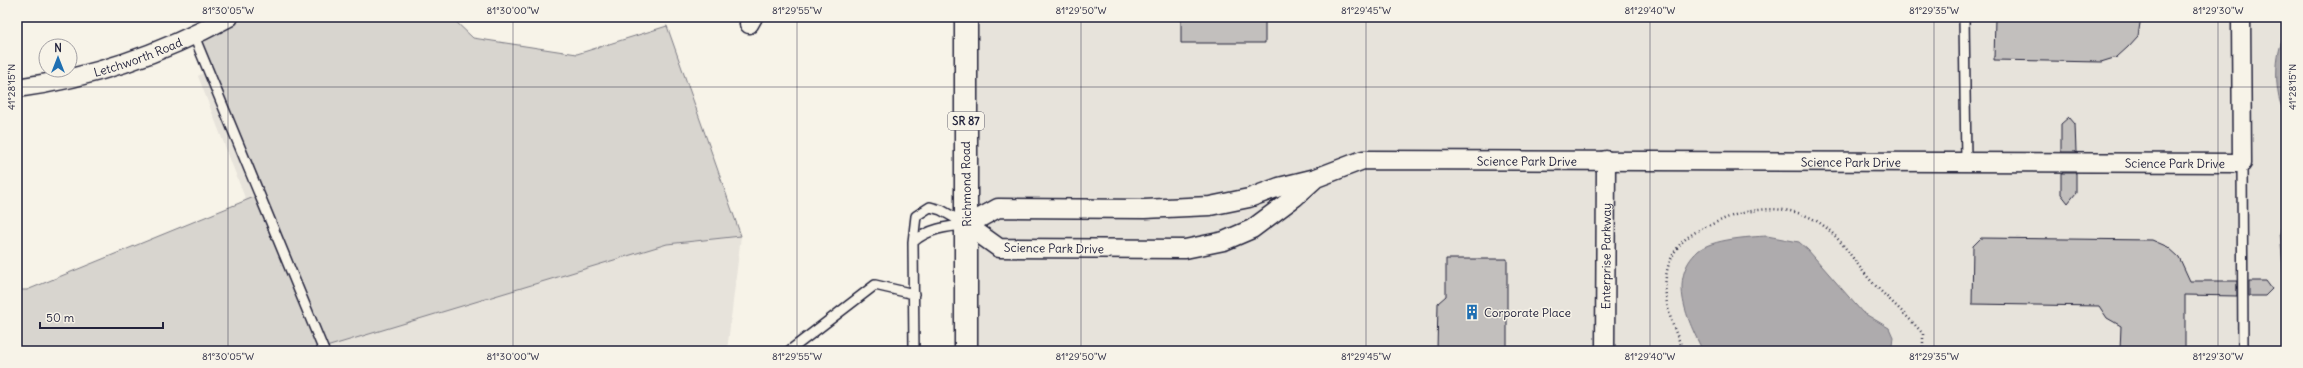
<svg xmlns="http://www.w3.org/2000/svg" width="2303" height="368" viewBox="0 0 2303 368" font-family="Delius,sans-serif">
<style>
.built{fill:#e7e3db}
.green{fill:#d8d5cf;stroke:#7d7c85}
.water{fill:#aeabad;stroke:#76747f}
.building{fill:#c2bfbd;stroke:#22223b}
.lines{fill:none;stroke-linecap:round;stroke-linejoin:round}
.lane-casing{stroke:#22223b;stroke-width:12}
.street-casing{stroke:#22223b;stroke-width:21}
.primary-casing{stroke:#22223b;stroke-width:25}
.path{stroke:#22223b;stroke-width:2.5;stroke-dasharray:1 3;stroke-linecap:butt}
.lane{stroke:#f7f3e8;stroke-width:9}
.street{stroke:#f7f3e8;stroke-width:18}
.primary{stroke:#f7f3e8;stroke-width:22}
.ticks{fill:none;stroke:#22223b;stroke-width:1;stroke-opacity:0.45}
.labels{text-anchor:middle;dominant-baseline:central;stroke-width:3;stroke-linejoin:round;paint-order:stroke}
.shield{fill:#f7f3e8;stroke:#62616f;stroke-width:1}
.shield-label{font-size:11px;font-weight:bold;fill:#22223b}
.street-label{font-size:12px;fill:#22223b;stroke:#f7f3e8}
.poi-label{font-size:12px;fill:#22223b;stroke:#f7f3e8;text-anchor:start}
.neatline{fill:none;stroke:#22223b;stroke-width:1.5}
.ticks-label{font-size:10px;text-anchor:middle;fill:#22223b}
</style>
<rect width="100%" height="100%" fill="#f7f3e8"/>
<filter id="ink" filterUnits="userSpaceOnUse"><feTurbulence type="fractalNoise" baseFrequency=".025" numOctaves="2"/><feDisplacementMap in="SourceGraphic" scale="8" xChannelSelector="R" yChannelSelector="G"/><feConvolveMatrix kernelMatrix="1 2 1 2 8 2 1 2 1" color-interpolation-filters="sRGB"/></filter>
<g filter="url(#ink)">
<path class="built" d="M303 17H447L473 38 577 54 667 244 741 236 727 351H304L198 76Z
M967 17H2286V351H966Z"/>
<path class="green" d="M229 17H451L473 38 577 54 667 26 741 236 667 244 323 348 322 351H17V290H27L259 195 194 36Z"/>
<path class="water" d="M2286 33V115C2273 97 2274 51 2286 33Z
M2286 206V305L2280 233Z
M1767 236 1799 242 1808 250 1862 312 1889 328 1893 337 1892 346 1887 351H1703C1688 321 1667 279 1698 251 1712 239 1749 237 1767 236Z"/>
<path class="building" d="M1181 17H1265V43H1181Z
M1995 17H2141L2138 36 2128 47 2117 57 2101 62 1994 60Z
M2069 117 2075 124 2076 152H2061V124Z
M2061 173H2076V193L2068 203 2061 194Z
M1981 238 2152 240 2168 247 2179 257 2190 281H2237V296L2185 295V351H2120L2121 326 2107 318 2099 306 1972 304 1973 246Z
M1446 259H1507V351H1437L1438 303 1446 296Z
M2249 281H2266L2272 289 2265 296H2249Z"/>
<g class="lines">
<g class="lane-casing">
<path id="lane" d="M1964 17 1966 162
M194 36 324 351
M2242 163 2243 351
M913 242C928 229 947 226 967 225
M789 351 875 285 914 294
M914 351 913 242 916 216 930 207 941 210 964 223"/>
</g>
<g class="street-casing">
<g id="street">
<path d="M749 24 753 17"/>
<path id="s1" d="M17 88C92 78 163 53 229 17"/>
<path id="s2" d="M1316 178 1295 197 1252 229 1224 241 1185 249 999 248 967 225 998 208 1144 209 1210 206 1249 198 1279 187 1316 178 1363 160 2242 163 2241 17"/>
<path id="s3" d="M1605 351 1606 160"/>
</g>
</g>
<g class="primary-casing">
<path id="primary" d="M966 351V17"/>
</g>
<path class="path" d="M1684 351C1669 320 1654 279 1678 247 1688 233 1708 226 1724 219 1749 209 1778 205 1804 215 1837 227 1850 258 1872 282 1889 300 1907 315 1923 334V351"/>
<use href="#lane" class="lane"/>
<use href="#street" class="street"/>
<use href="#primary" class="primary"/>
</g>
</g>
<path class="ticks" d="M228 17V351M513 17V351M797 17V351M1081 17V351M1366 17V351M1650 17V351M1934 17V351M2218 17V351M17 87H2286"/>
<defs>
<g id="building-bare" transform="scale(1.2)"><path d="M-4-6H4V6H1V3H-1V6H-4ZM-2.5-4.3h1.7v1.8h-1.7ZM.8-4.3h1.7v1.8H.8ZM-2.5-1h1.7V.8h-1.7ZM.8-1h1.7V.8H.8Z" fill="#1f6fb2" stroke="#f7f3e8" stroke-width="2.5" paint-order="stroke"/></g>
</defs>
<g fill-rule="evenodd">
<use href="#building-bare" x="1472" y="312"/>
</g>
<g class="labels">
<rect class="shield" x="948" y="112" width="36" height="18" rx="3"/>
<g class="shield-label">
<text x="966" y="121">SR 87</text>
</g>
<g class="street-label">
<text stroke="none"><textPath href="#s1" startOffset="125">Letchworth Road</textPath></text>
<text stroke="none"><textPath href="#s2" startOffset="949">Science Park Drive</textPath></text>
<text stroke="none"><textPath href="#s2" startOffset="1273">Science Park Drive</textPath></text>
<text stroke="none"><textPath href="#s2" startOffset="1597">Science Park Drive</textPath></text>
<text transform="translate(966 184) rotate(-91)">Richmond Road</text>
<text transform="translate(1054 248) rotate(1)">Science Park Drive</text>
<text stroke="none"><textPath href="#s3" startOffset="95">Enterprise Parkway</textPath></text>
</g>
<g class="poi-label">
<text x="1484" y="312">Corporate Place</text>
</g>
</g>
<rect width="2303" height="368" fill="none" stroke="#f7f3e8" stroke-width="44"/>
<g transform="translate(58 58)"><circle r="19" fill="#f7f3e8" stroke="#a29fa3"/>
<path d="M0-3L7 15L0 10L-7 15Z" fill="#1f6fb2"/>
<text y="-6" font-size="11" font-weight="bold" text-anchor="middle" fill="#22223b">N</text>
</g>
<path d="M40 322v6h123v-6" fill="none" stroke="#22223b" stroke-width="2"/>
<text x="46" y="322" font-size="12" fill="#22223b" stroke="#f7f3e8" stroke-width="3" paint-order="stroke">50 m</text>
<rect x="22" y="22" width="2259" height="324" class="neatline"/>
<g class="ticks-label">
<text x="228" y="14">81°30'05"W</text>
<text x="513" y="14">81°30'00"W</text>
<text x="797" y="14">81°29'55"W</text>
<text x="1081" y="14">81°29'50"W</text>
<text x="1366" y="14">81°29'45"W</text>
<text x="1650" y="14">81°29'40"W</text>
<text x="1934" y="14">81°29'35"W</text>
<text x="2218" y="14">81°29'30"W</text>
<text transform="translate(11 87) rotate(-90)" y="4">41°28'15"N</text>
<text transform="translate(2292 87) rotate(-90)" y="4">41°28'15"N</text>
<text x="228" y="360">81°30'05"W</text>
<text x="513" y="360">81°30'00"W</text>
<text x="797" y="360">81°29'55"W</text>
<text x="1081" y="360">81°29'50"W</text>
<text x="1366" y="360">81°29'45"W</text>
<text x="1650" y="360">81°29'40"W</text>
<text x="1934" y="360">81°29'35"W</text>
<text x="2218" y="360">81°29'30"W</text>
</g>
</svg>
